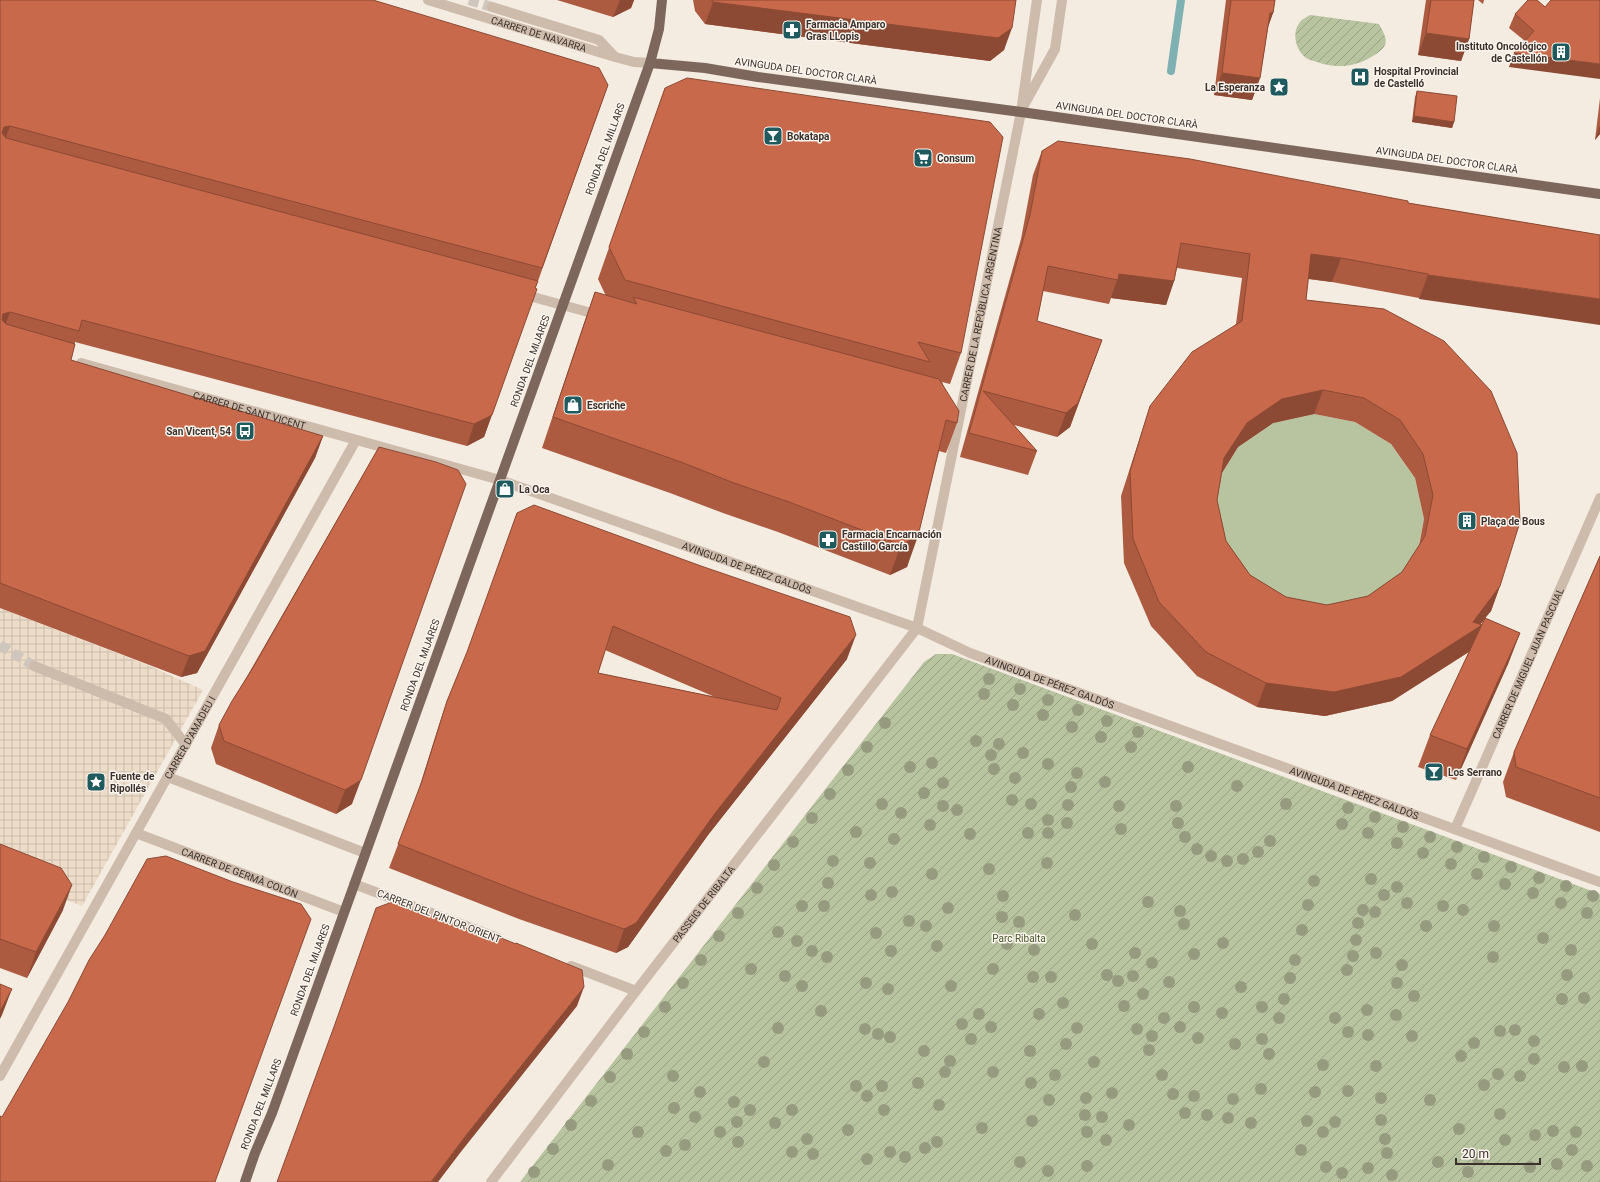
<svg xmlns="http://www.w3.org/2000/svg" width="1600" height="1182" viewBox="0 0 1600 1182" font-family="Roboto,sans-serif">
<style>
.garden{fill:url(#garden-furrows)}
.pitch{fill:#b8c4a0}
.plaza{fill:url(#plaza-grid)}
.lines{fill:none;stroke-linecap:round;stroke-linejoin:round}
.stream{stroke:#7fb0b2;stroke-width:8}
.minor-tunnel{stroke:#cfc6bd;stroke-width:10;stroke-dasharray:10 5;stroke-linecap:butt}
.minor{stroke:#cdbbac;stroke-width:10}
.major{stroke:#7d675c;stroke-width:10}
.tree{fill:#969b7f}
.wall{fill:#ac5a40;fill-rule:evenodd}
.shaded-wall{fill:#8c4a34}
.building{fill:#c8694b;stroke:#8c4a34;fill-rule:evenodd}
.labels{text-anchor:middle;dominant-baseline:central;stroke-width:3;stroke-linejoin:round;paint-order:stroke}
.poi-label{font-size:10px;font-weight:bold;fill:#3b302b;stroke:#fbf5ee;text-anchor:start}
.street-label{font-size:10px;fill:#3b302b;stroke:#fbf5ee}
.park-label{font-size:10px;fill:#4a5a2e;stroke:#fbf5ee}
</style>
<defs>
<pattern id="garden-furrows" width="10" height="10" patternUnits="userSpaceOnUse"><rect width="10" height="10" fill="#b8c4a0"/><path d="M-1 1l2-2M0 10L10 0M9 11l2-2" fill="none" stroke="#97a083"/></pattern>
<pattern id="plaza-grid" width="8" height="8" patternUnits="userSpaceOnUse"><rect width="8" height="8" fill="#ecdcc8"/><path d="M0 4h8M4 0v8" fill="none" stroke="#cbbdac"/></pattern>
</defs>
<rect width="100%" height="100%" fill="#f4ebe1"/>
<path class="garden" d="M1310 15 1379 24C1388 40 1390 46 1373 56 1356 67 1336 69 1317 62 1314 61 1309 60 1306 58 1296 50 1291 33 1300 22 1302 19 1307 17 1310 15Z
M936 654H952L1600 894V1182H520L924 662Z"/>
<path class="pitch" d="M1314 414 1355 422 1391 444 1415 478 1424 519 1416 561 1394 596 1318 629 1217 565 1216 482 1238 447 1273 423Z"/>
<path class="plaza" d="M0 608 150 666 203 690 82 906 0 873Z"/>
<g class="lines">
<path class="stream" d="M1171 71 1181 0"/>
<path class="minor-tunnel" d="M469 0 492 7
M0 645 34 666"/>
<g class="minor">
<path id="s1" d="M428 0 615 57 634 62 650 63"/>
<path d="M492 7 599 40 614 56"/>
<path d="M1024 105 1055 49 1062 0"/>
<path d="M522 294 599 315"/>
<path id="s2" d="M81 363 500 480 917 628 970 653 1600 882"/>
<path d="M34 666 166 719 186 745"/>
<path d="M168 777 365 853"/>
<path id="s3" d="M1455 829 1600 498"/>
<path id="s4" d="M136 833 344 912"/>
<path d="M354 884 498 938"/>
<path d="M571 966 636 991"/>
<path id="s5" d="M0 1076 356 440"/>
<path id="s6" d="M491 1182 636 991 917 628 1021 112 1037 0"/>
</g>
<path class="major" d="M650 63 705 68 758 77 1021 112 1600 194
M245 1182 255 1153 272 1113 650 63 659 29 662 0"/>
</g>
<g class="tree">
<circle cx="989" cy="679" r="6"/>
<circle cx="1020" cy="689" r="6"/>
<circle cx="984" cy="694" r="6"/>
<circle cx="1048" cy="700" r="6"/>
<circle cx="1013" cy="705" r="6"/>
<circle cx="1078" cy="710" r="6"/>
<circle cx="1043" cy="715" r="6"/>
<circle cx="1107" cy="721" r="6"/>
<circle cx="885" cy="723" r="6"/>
<circle cx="1072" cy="727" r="6"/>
<circle cx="1138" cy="732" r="6"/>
<circle cx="1101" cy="737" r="6"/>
<circle cx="976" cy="741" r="6"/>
<circle cx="999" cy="744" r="6"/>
<circle cx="867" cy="747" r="6"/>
<circle cx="1131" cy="747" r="6"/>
<circle cx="1023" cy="753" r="6"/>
<circle cx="991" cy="755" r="6"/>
<circle cx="932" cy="763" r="6"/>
<circle cx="1048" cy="764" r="6"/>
<circle cx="910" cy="767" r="6"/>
<circle cx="1188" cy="767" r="6"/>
<circle cx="994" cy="769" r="6"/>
<circle cx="848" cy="770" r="6"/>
<circle cx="1077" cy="773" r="6"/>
<circle cx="1015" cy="778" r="6"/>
<circle cx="1105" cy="782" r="6"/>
<circle cx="943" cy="783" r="6"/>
<circle cx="1237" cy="786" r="6"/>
<circle cx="1071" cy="787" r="6"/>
<circle cx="924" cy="793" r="6"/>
<circle cx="830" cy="794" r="6"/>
<circle cx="1012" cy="800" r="6"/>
<circle cx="882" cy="804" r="6"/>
<circle cx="1031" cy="804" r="6"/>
<circle cx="1286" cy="804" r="6"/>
<circle cx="1068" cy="805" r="6"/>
<circle cx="943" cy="806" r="6"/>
<circle cx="1119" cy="806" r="6"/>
<circle cx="1176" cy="806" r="6"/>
<circle cx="1348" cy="808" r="6"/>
<circle cx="957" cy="810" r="6"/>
<circle cx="901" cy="813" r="6"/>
<circle cx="1375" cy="817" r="6"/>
<circle cx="812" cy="818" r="6"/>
<circle cx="1048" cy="820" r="6"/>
<circle cx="1067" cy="823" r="6"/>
<circle cx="1178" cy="823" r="6"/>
<circle cx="1342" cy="824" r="6"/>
<circle cx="930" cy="825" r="6"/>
<circle cx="1403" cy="827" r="6"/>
<circle cx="1121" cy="829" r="6"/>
<circle cx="856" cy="832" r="6"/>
<circle cx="1028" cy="833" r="6"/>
<circle cx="1048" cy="833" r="6"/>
<circle cx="1368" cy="833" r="6"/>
<circle cx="970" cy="834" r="6"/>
<circle cx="1185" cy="837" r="6"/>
<circle cx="1430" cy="837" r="6"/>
<circle cx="894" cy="839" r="6"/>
<circle cx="1270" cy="841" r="6"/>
<circle cx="793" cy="842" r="6"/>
<circle cx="1397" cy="843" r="6"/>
<circle cx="1457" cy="847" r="6"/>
<circle cx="1197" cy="849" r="6"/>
<circle cx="1258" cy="852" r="6"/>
<circle cx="1423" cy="853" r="6"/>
<circle cx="1211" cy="856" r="6"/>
<circle cx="1484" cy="857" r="6"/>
<circle cx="1243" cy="859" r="6"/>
<circle cx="833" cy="861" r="6"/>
<circle cx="1227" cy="861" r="6"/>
<circle cx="870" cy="863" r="6"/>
<circle cx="1047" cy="863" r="6"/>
<circle cx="1451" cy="864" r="6"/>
<circle cx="774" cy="865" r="6"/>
<circle cx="1511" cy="867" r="6"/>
<circle cx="989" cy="869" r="6"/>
<circle cx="932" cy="874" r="6"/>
<circle cx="1477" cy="874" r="6"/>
<circle cx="1539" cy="878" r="6"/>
<circle cx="1371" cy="879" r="6"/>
<circle cx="1314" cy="881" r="6"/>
<circle cx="828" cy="883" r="6"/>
<circle cx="1505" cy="884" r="6"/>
<circle cx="1566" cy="886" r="6"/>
<circle cx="1397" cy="887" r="6"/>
<circle cx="757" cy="888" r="6"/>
<circle cx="892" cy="892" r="6"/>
<circle cx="1533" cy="893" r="6"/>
<circle cx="871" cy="895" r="6"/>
<circle cx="1384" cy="895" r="6"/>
<circle cx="1003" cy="896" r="6"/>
<circle cx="1593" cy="896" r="6"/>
<circle cx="1148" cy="902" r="6"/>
<circle cx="1407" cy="903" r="6"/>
<circle cx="1561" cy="903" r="6"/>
<circle cx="1308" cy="905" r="6"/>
<circle cx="802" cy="906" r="6"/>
<circle cx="824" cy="906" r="6"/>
<circle cx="1443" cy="906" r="6"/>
<circle cx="948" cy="908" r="6"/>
<circle cx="1363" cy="910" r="6"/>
<circle cx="1463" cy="910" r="6"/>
<circle cx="1180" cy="911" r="6"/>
<circle cx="1375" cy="912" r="6"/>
<circle cx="738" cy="913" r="6"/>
<circle cx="1587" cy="913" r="6"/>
<circle cx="1075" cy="915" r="6"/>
<circle cx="1002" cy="917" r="6"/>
<circle cx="909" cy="921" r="6"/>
<circle cx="1019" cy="922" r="6"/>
<circle cx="1358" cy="923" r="6"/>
<circle cx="1184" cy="924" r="6"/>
<circle cx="926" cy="926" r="6"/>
<circle cx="1426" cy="926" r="6"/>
<circle cx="1494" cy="926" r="6"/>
<circle cx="1302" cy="930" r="6"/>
<circle cx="778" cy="932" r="6"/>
<circle cx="876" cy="933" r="6"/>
<circle cx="719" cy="936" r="6"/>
<circle cx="1543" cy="938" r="6"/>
<circle cx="1356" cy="940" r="6"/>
<circle cx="797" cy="941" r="6"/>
<circle cx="1223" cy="943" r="6"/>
<circle cx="1007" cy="944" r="6"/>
<circle cx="1092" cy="944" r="6"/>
<circle cx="937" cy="946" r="6"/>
<circle cx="1034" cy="950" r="6"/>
<circle cx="1571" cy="950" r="6"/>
<circle cx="812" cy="951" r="6"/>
<circle cx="891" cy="951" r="6"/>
<circle cx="1135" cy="953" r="6"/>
<circle cx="1376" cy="953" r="6"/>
<circle cx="1194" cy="954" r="6"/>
<circle cx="1353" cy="956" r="6"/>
<circle cx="827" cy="957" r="6"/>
<circle cx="1493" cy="957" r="6"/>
<circle cx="701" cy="960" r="6"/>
<circle cx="1295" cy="960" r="6"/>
<circle cx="1152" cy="963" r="6"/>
<circle cx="1402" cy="965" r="6"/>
<circle cx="751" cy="969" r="6"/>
<circle cx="993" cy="969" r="6"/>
<circle cx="1347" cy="970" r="6"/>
<circle cx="1107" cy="975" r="6"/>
<circle cx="1567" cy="975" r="6"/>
<circle cx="785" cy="976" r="6"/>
<circle cx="1133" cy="976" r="6"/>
<circle cx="1033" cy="977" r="6"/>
<circle cx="1051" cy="977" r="6"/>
<circle cx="1290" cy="978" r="6"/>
<circle cx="1118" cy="981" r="6"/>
<circle cx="1169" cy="982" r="6"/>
<circle cx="683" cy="983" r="6"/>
<circle cx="866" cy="983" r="6"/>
<circle cx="1397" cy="983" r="6"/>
<circle cx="802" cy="986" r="6"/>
<circle cx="951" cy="986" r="6"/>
<circle cx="1241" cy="987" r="6"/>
<circle cx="888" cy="989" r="6"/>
<circle cx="1143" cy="994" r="6"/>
<circle cx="1414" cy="996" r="6"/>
<circle cx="1584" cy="998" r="6"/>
<circle cx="1284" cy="999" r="6"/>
<circle cx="1562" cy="999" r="6"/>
<circle cx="1063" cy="1003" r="6"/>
<circle cx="1124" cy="1006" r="6"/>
<circle cx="665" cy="1007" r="6"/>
<circle cx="1194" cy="1007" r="6"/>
<circle cx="1262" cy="1007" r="6"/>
<circle cx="1367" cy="1010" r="6"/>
<circle cx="821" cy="1011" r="6"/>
<circle cx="1222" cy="1013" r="6"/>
<circle cx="979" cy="1014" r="6"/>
<circle cx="1039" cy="1014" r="6"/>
<circle cx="1396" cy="1015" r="6"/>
<circle cx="1164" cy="1018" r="6"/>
<circle cx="1279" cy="1018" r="6"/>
<circle cx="1335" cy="1018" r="6"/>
<circle cx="962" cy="1024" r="6"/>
<circle cx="991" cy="1027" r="6"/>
<circle cx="1180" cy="1027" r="6"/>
<circle cx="778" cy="1028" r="6"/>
<circle cx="1077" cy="1028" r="6"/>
<circle cx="865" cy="1029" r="6"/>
<circle cx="1137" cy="1029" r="6"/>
<circle cx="1515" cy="1030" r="6"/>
<circle cx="1500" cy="1031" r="6"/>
<circle cx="644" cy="1032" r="6"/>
<circle cx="1348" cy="1032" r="6"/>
<circle cx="878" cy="1034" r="6"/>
<circle cx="1368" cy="1035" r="6"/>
<circle cx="1152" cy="1036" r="6"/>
<circle cx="1412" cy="1036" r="6"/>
<circle cx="890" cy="1037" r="6"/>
<circle cx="1198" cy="1038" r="6"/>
<circle cx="971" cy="1039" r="6"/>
<circle cx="1262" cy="1039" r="6"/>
<circle cx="1534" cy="1041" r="6"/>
<circle cx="1474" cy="1043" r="6"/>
<circle cx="1066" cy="1044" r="6"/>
<circle cx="1235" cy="1044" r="6"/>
<circle cx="1149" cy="1050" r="6"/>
<circle cx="924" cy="1051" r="6"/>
<circle cx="1030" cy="1051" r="6"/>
<circle cx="627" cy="1054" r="6"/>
<circle cx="1269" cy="1054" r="6"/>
<circle cx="1461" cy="1056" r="6"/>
<circle cx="1534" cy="1059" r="6"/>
<circle cx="950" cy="1061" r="6"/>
<circle cx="764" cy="1062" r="6"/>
<circle cx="1094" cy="1062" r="6"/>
<circle cx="1323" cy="1065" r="6"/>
<circle cx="1376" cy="1066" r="6"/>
<circle cx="1582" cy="1066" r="6"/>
<circle cx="1564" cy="1067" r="6"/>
<circle cx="945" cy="1072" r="6"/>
<circle cx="993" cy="1072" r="6"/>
<circle cx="1498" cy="1074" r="6"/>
<circle cx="1055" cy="1075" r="6"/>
<circle cx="1162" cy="1075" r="6"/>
<circle cx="673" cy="1076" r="6"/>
<circle cx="1520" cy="1076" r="6"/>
<circle cx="610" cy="1077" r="6"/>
<circle cx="918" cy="1083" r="6"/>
<circle cx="1031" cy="1083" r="6"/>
<circle cx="1484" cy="1085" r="6"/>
<circle cx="856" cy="1086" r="6"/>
<circle cx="882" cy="1086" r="6"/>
<circle cx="1261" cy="1089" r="6"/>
<circle cx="1348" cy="1091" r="6"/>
<circle cx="700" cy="1092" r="6"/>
<circle cx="1315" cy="1092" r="6"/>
<circle cx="1112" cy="1093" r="6"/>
<circle cx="1173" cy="1094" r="6"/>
<circle cx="867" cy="1096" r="6"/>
<circle cx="1194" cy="1096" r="6"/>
<circle cx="1086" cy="1098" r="6"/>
<circle cx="1381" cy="1098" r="6"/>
<circle cx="1233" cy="1099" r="6"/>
<circle cx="1049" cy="1100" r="6"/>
<circle cx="1430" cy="1100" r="6"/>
<circle cx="591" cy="1101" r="6"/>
<circle cx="734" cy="1102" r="6"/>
<circle cx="939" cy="1105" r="6"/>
<circle cx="674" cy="1108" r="6"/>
<circle cx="750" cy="1110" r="6"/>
<circle cx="792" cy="1110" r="6"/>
<circle cx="884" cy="1110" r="6"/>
<circle cx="1185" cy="1113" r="6"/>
<circle cx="1500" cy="1114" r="6"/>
<circle cx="1085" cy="1115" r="6"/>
<circle cx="1207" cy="1115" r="6"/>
<circle cx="695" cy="1117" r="6"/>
<circle cx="1102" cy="1117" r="6"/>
<circle cx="1228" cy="1118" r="6"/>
<circle cx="1381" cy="1120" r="6"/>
<circle cx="1032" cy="1121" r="6"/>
<circle cx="1307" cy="1121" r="6"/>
<circle cx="737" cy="1122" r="6"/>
<circle cx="1335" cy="1122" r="6"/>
<circle cx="775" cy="1123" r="6"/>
<circle cx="1251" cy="1123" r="6"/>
<circle cx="571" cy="1125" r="6"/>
<circle cx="1129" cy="1125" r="6"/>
<circle cx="982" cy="1128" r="6"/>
<circle cx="1459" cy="1129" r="6"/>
<circle cx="848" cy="1130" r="6"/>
<circle cx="1553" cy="1131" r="6"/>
<circle cx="638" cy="1132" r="6"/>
<circle cx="720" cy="1132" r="6"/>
<circle cx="1087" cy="1132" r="6"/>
<circle cx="1323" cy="1132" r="6"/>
<circle cx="1576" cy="1132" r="6"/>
<circle cx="1535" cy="1135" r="6"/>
<circle cx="807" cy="1139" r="6"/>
<circle cx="1385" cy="1139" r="6"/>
<circle cx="1106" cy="1140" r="6"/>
<circle cx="1505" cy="1140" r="6"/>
<circle cx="738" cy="1142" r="6"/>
<circle cx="937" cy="1142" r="6"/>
<circle cx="685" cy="1145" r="6"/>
<circle cx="925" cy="1148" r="6"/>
<circle cx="553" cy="1149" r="6"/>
<circle cx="1301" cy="1150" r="6"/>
<circle cx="1572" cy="1150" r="6"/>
<circle cx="666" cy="1151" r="6"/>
<circle cx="792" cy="1152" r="6"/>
<circle cx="890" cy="1152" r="6"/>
<circle cx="1387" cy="1153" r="6"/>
<circle cx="813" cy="1154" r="6"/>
<circle cx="905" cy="1157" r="6"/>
<circle cx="867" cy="1159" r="6"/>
<circle cx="1478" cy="1159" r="6"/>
<circle cx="1020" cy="1162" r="6"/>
<circle cx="1438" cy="1162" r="6"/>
<circle cx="1557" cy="1164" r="6"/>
<circle cx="608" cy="1165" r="6"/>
<circle cx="1087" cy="1166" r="6"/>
<circle cx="1587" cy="1166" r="6"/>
<circle cx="1326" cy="1167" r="6"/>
<circle cx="1530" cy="1167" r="6"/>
<circle cx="1368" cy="1168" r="6"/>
<circle cx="1048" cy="1171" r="6"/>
<circle cx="534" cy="1172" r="6"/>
<circle cx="1468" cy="1172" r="6"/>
<circle cx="1342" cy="1173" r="6"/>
<circle cx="1392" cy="1175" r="6"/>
</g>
<path class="wall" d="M0 0 608 85 538 281 484 437 467 446 75 342 71 360 323 436 315 458 197 673 181 677 0 608Z
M557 0H634L631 8 613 17Z
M693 0H1016L1004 50 990 61 705 24 695 11Z
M1226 0H1275L1273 13 1268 27 1260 78 1252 100 1214 95Z
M1426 0H1474L1469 39 1461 61 1418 55Z
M1478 0H1484L1483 4Z
M1600 0 1509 67 1525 41 1509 28 1515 14 1545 7Z
M665 88 961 353 950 384 942 382 957 423 946 453 939 451 907 567 890 575 778 532 723 513 670 493 542 448 584 323 595 292 606 296 598 279Z
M1417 91 1454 122 1452 128 1412 122 1415 97Z
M1600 98V134L1595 140Z
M1042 151 1408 203 1600 235 1419 299V298L1332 282 1308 279 1306 300 1384 309 1500 586 1491 611 1485 618 1520 633 1508 664 1456 780 1418 767 1430 735 1469 652 1392 701 1325 716 1257 707 1197 676 1151 626 1124 563 1121 496 1142 431 1150 406 1236 324 1242 278 1177 268 1174 281 1166 305 1111 298 1109 304 1043 291 1037 321 1102 340 1070 427 1057 437 1014 425 1037 451 1028 475 960 457 1021 239 1033 175ZM1314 414 1355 422 1391 444 1415 478 1424 519 1419 546 1402 572 1368 596 1327 605 1286 597 1250 575 1226 541 1217 500 1222 473 1238 447 1273 423ZM1485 619 1481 625H1480Z
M379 447 352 804 336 814 216 764 211 748 219 725Z
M517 513 847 659 708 835 628 947 616 953 519 919 389 868 416 798 439 725 447 701 466 656ZM605 650 715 697 598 673Z
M1600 556V832L1506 797 1503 782 1514 752Z
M0 844 63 910 27 978 0 968Z"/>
<path class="shaded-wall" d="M620 0H634L631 8 613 17Z
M713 2 1012 28 1004 50 990 61 705 24Z
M1270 13H1273L1265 35Z
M1426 33 1469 39 1461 61 1418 55Z
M1514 53 1600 64V79L1509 67Z
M1222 73 1260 78 1252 100 1214 95Z
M1414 116 1454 122 1452 128 1412 122Z
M1600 125V134L1595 140Z
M10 126 2 148 0 137 4 127Z
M1311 254 1341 258 1332 282 1303 278Z
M1119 274 1174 281 1166 305 1111 298Z
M1428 275 1600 299V325L1419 299Z
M10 312 2 334 0 322 3 314Z
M1102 340 1070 427 1057 437 1066 413Z
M1323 390 1314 414 1273 423 1238 447 1216 482 1224 458 1247 423 1282 399Z
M492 415 484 437 467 446 474 424Z
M323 436 315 458 197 673 181 677 189 656Z
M918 536 907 567 890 575 901 545Z
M1500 586 1491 611 1477 628 1482 625 1473 649 1392 701 1325 716 1257 707 1266 683 1473 622Z
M1520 633 1508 664 1456 780 1467 749Z
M856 635 847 659 708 835 628 947 616 953 624 929Z
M361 780 352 804 336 814 345 790Z
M72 885 63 910 27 978 36 952Z
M584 987 577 1006 460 1153 438 1182H431L467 1134Z
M12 989 2 1015 0 1019V1011Z"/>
<path class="building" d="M0 0H373L599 68 608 85 542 268 10 126 4 127 2 133 6 138 538 281 535 288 537 289 492 415 474 424 82 320 79 331 10 312 3 314 2 320 6 324 75 344 71 360 323 436 205 651 189 656 0 583Z
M712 0H1016L1012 28 998 38 713 2Z
M1231 0H1275L1273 13H1270L1260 78 1222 73Z
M1431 0H1474L1469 39 1426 33Z
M1528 0H1537L1545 7 1551 0H1600V64L1514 53 1534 31 1515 14Z
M687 78 990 122 1003 137 961 353 918 342 930 362 625 280 609 247 665 88Z
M1417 91 1457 96 1454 122 1414 116Z
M1058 141 1190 159 1408 201V203L1600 235V299L1428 275V274L1341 258 1311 254 1306 300 1384 309 1444 341 1491 391 1517 453 1520 522 1500 586 1473 622 1482 625 1401 677 1334 692 1266 683 1206 652 1159 602 1133 539 1130 471 1150 406 1192 352 1242 321 1250 254 1181 243 1174 281 1119 274 1118 280 1048 266 1037 321 1102 340 1078 403 1066 413 983 391 1037 451 969 433 1030 215 1042 151ZM1323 390 1364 398 1400 420 1423 454 1433 495 1425 536 1402 572 1368 596 1327 605 1286 597 1250 575 1226 541 1217 500 1224 458 1247 423 1282 399Z
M595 292 637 304 633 297 939 379 959 411 957 423 946 420 918 536 901 545 789 502 734 483 681 462 553 417Z
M379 447 436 462 458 470 466 484 361 780 345 790 224 741 219 725 232 701 251 671Z
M534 505 701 566 850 617 856 635 716 812 636 923 624 929 528 895 398 844 422 781 447 701 467 652 517 513ZM613 626 781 698 777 710 598 673Z
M1600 556V798L1516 767 1514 752Z
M1485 618 1520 633 1467 749 1430 735Z
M0 844 61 868 72 885 36 952 0 939Z
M166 856 233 882 301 904 311 919 215 1182H0V1116L2 1117 68 1002 89 960 105 935 147 859Z
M392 902 485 935 486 932 516 944V943L582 970 584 987 467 1134 431 1182H277L335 1024 376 908Z
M0 984 12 989 0 1011Z"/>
<defs>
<g id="pharmacy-square" transform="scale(1)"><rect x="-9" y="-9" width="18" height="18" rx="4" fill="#1f5a5e" stroke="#fbf5ee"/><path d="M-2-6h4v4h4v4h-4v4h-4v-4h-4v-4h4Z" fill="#fff"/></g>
<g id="building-square" transform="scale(1)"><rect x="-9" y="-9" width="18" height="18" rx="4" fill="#1f5a5e" stroke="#fbf5ee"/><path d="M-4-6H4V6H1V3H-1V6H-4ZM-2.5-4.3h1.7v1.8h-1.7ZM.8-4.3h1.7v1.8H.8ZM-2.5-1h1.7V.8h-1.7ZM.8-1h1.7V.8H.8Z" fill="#fff"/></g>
<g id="hospital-square" transform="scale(1)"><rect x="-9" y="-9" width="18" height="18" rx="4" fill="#1f5a5e" stroke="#fbf5ee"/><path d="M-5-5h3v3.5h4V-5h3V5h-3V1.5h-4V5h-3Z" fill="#fff"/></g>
<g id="sight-square" transform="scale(1)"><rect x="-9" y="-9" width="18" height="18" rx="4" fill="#1f5a5e" stroke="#fbf5ee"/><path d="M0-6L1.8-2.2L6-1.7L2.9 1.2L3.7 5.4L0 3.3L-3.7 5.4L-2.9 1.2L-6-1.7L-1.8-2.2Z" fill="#fff"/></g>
<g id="bar-square" transform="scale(1)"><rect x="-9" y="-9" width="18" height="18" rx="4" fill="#1f5a5e" stroke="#fbf5ee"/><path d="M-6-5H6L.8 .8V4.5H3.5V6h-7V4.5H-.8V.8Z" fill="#fff"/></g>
<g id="supermarket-square" transform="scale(1)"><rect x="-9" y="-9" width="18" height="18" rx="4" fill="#1f5a5e" stroke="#fbf5ee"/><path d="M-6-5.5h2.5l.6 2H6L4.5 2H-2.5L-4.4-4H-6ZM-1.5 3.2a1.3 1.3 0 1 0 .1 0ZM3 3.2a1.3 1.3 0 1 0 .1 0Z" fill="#fff"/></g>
<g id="shop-square" transform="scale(1)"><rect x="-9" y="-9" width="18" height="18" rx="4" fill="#1f5a5e" stroke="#fbf5ee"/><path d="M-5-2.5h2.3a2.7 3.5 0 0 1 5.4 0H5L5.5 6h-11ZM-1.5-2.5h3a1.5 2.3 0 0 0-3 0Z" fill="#fff"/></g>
<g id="bus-square" transform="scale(1)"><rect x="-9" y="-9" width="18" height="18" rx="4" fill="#1f5a5e" stroke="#fbf5ee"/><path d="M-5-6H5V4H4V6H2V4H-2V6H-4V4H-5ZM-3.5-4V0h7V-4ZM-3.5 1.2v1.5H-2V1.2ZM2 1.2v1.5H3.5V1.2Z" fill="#fff"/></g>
</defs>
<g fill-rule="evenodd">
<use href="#pharmacy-square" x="792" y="30"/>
<use href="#building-square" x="1561" y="52"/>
<use href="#hospital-square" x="1360" y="77"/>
<use href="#sight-square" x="1279" y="87"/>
<use href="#bar-square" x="773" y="136"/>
<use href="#supermarket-square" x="923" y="158"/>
<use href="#shop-square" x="573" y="405"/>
<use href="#bus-square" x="245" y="431"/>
<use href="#shop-square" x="505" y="489"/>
<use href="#building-square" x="1467" y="521"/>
<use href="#pharmacy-square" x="828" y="540"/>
<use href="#bar-square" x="1434" y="772"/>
<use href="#sight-square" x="96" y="782"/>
</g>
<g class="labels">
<g class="poi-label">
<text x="806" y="24">Farmacia Amparo<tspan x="806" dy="12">Gras LLopis</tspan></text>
<text x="1547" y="46" text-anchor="end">Instituto Oncológico<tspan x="1547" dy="12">de Castellón</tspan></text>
<text x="1374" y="71">Hospital Provincial<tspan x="1374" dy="12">de Castelló</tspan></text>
<text x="1265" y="87" text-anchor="end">La Esperanza</text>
<text x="787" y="136">Bokatapa</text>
<text x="937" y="158">Consum</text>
<text x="587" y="405">Escriche</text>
<text x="231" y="431" text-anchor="end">San Vicent, 54</text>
<text x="519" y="489">La Oca</text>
<text x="1481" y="521">Plaça de Bous</text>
<text x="842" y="534">Farmacia Encarnación<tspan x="842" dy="12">Castillo García</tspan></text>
<text x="1448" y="772">Los Serrano</text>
<text x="110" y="776">Fuente de<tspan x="110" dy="12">Ripollés</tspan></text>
</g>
<g class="street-label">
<text stroke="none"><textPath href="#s1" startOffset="116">CARRER DE NAVARRA</textPath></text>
<text transform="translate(806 71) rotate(8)">AVINGUDA DEL DOCTOR CLARÀ</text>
<text transform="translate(1127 115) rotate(8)">AVINGUDA DEL DOCTOR CLARÀ</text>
<text transform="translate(605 149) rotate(-70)">RONDA DEL MILLARS</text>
<text transform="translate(1447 160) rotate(8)">AVINGUDA DEL DOCTOR CLARÀ</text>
<text stroke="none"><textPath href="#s6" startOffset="1019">CARRER DE LA REPÚBLICA ARGENTINA</textPath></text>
<text transform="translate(530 361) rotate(-70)">RONDA DEL MIJARES</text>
<text stroke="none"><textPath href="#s2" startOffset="175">CARRER DE SANT VICENT</textPath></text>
<text stroke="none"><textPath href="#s2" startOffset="697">AVINGUDA DE PÉREZ GALDÓS</textPath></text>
<text stroke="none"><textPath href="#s3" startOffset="181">CARRER DE MIGUEL JUAN PASCUAL</textPath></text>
<text transform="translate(420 665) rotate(-70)">RONDA DEL MIJARES</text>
<text stroke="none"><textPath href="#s2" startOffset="1021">AVINGUDA DE PÉREZ GALDÓS</textPath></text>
<text stroke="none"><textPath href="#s5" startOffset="388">CARRER D'AMADEU I</textPath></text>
<text stroke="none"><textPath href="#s2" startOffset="1345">AVINGUDA DE PÉREZ GALDÓS</textPath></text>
<text stroke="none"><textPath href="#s4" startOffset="111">CARRER DE GERMÀ COLÓN</textPath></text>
<text stroke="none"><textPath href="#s6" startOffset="350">PASSEIG DE RIBALTA</textPath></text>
<text transform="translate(439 916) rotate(21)">CARRER DEL PINTOR ORIENT</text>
<text transform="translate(310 970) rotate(-70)">RONDA DEL MIJARES</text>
<text transform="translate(261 1104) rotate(-69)">RONDA DEL MILLARS</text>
</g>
<g class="park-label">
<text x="1019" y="938">Parc Ribalta</text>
</g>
</g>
<path d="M1456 1158v6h84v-6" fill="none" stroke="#3b302b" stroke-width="2"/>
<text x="1462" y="1158" font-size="12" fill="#3b302b" stroke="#fbf5ee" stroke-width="3" paint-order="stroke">20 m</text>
</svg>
